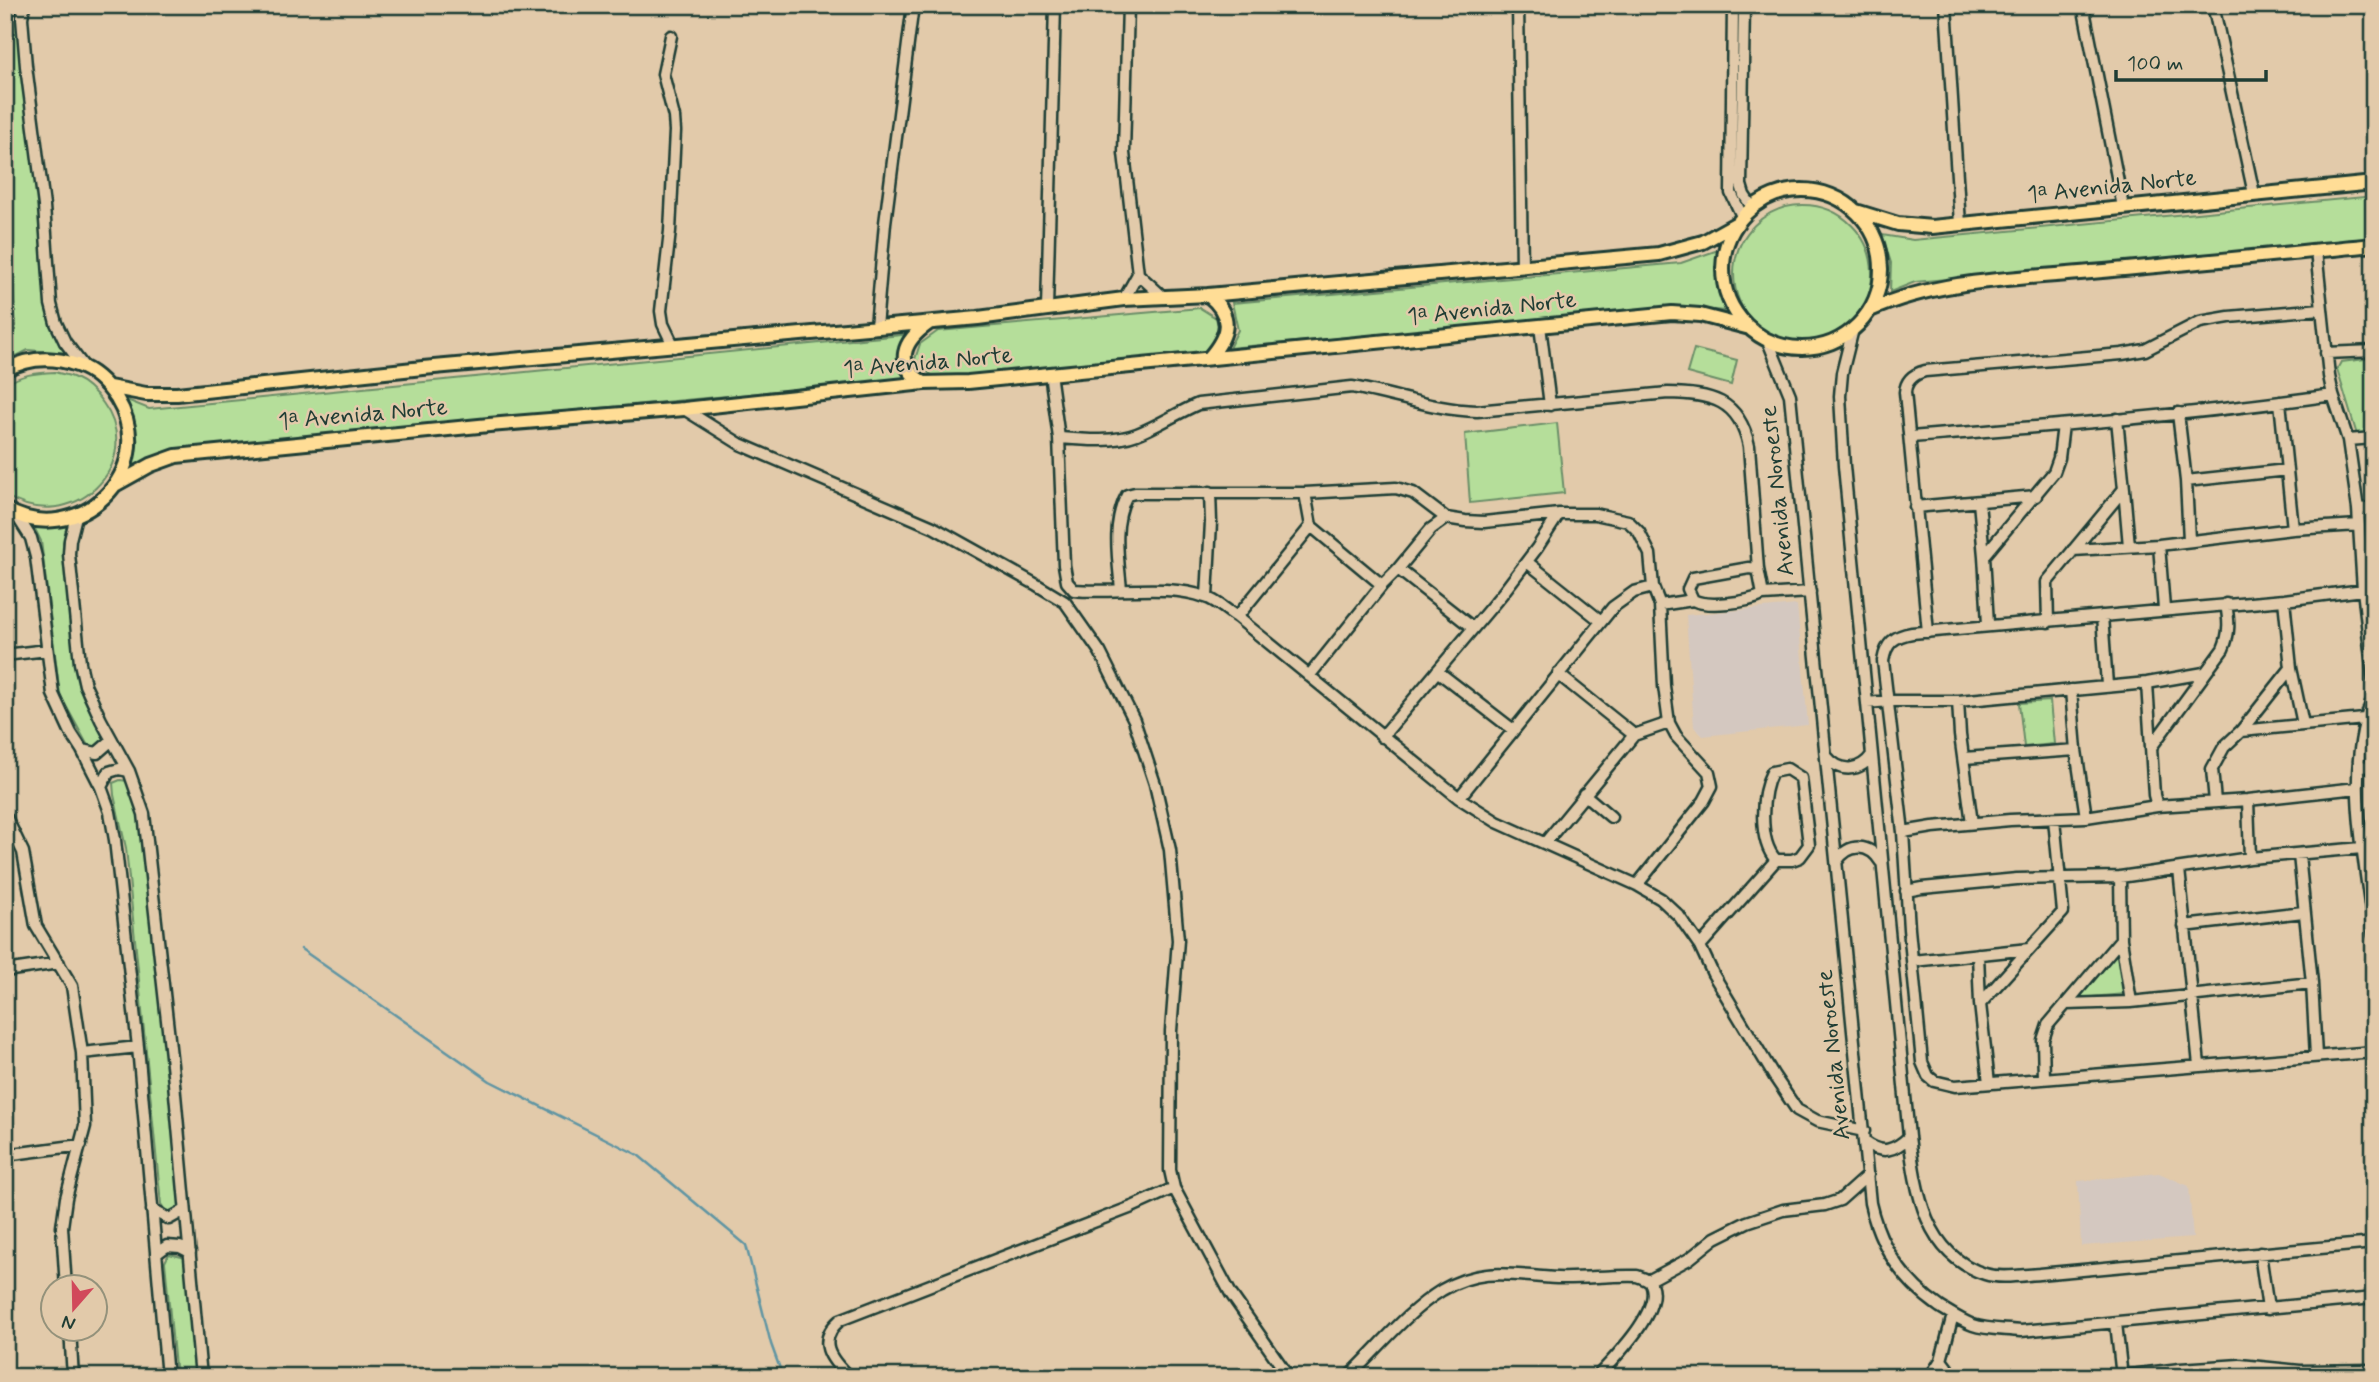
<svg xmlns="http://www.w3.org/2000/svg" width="2379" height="1382" viewBox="0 0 2379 1382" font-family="Mynerve,sans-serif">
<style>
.built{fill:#d4c8c0}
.green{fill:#b5de9a;stroke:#6a8e67;stroke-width:2}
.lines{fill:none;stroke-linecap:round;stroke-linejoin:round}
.stream{stroke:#6095a3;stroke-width:2.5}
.minor-casing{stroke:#1f3d34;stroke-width:15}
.major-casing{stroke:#1f3d34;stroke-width:18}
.minor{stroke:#e2caaa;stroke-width:10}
.major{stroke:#ffdd96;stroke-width:12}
.labels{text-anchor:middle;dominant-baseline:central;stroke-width:5;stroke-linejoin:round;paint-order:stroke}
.street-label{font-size:24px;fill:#1f3d34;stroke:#e2caaa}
</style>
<rect width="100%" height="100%" fill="#e2caaa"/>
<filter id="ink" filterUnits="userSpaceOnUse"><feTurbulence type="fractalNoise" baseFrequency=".0143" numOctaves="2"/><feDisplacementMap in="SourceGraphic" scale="14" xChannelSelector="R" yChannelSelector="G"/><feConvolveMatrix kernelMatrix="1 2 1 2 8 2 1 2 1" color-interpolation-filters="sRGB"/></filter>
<g filter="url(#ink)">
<path class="built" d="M1797 605 1808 725 1703 736 1694 727 1686 615Z
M2159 1173 2189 1186 2193 1238 2081 1246 2078 1181Z"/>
<path class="green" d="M5 5H23L21 49 51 324 66 353 28 350 9 360 16 324 5 205Z
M2374 196V239L1915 282 1890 292 1891 263 1882 235 1913 240Z
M1734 274a69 69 0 1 1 138 0a69 69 0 1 1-138 0Z
M1721 249 1717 288 1725 311 1681 307 1229 348 1238 330 1232 303 1681 263Z
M1200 308 1216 318C1222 335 1218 341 1204 352L936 378 921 367 915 359 920 344 938 331Z
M912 334 902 361 905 379 180 448 130 468C142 439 137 428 127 400L149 409Z
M1694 349 1737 360 1731 385 1687 373Z
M2374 358V434L2357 435 2337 369 2341 362Z
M55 372C61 374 69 375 75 378 87 383 96 393 103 403 148 464 71 538 5 495V386C19 374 37 373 55 372Z
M1557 423 1564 493 1470 503 1465 434Z
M70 524 63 542 76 673 83 697 104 739 95 750 87 744 60 695 41 541 33 525Z
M2050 701 2054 744 2024 747 2019 703Z
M120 780 128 781 144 824 184 1197 176 1214H168L161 1204 126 848 114 795 113 783Z
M2120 949 2125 994 2079 998Z
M169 1254 186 1258 198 1377H176L165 1262Z"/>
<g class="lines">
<path class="stream" d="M301 949 490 1081 638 1155 746 1245 771 1344 783 1377"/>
<g class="minor-casing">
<path id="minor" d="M24 5 22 18 26 66 44 206 51 304 56 323 65 342 84 367
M1518 5 1522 267
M1733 5 1731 193 1742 216
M1744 5 1741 185 1744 195 1752 207
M1946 5 1960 224
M2083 5 2123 207
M2213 5 2254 194
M671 36 663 74 674 117 675 131 670 231 661 311 663 324 674 347
M2316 251 2329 376 2333 395 2348 440 2358 509 2363 590 2374 684
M5 272V318
M1138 274 1162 296
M1124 299 1138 274 1124 153 1128 5
M1047 309 1055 5
M1540 326 1550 405
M876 327 885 223 913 5
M1853 329 1842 373 1840 396 1844 466 1909 1137C1916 1191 1925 1255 1985 1274 2000 1279 2023 1275 2039 1274L2374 1243
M1768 341 1790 395 1870 1203C1880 1247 1902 1281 1940 1307 1950 1313 1962 1321 1973 1325 1987 1330 2006 1329 2021 1331L2374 1298
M2326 353 2374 351
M1050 373 1059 438 1064 565 1067 582 1074 590C1113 594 1168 583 1205 597 1216 600 1227 611 1237 617L1459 798 1497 822 1637 885 1661 899 1679 916 1700 946 1713 974 1774 1076 1797 1110 1817 1121 1864 1131
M2280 402 2293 529
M684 409 740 444 933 527 1037 585 1065 602 1100 652 1134 720 1155 784 1170 850 1178 940 1171 1031 1170 1170 1174 1188 1231 1294 1289 1377
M2178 413 2186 481 2189 540
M1910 437C2051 426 2193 415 2333 395
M1059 438C1084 440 1113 443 1137 434 1158 426 1177 413 1198 404L1352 387C1394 394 1434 410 1477 411L1668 393C1711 394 1739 399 1749 446L1758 569
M2348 440 2374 438
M2186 481 2287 470
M2124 489 2129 546
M1979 502 1984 556
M1915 507 2036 496
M2358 509 2374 508
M17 516 31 538 36 557 53 694 71 733 82 750 101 787 110 812 115 840 138 1047 167 1377
M76 516 70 540 69 554 80 663 85 685 101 720 129 771 144 814 174 1083 201 1377
M1311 526 1382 585
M2159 545 2164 609
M2073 550 2159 545 2293 529 2359 525
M1527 562 1601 621
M1749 568 1758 569 1763 595C1748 602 1708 608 1693 600L1688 589 1693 578Z
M1398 569 1473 628
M1121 589C1118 558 1112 523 1127 495L1135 493H1305L1396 488 1413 493 1446 518 1465 521 1484 522 1559 514H1595L1628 521 1639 532 1650 554 1653 587 1660 605 1664 686 1669 723 1676 736 1709 772 1712 786 1704 801 1637 885
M2363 590 2284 600 1912 633C1894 636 1886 643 1883 661L1903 832 1909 929 1922 1062 1928 1076 1934 1081 1955 1086 2374 1052
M1763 595 1810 592
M1207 597 1211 522 1210 492
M1660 605 1693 600
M2102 616 2107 685
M1237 617 1311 526 1305 493
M2048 622 2047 582 2124 489 2117 419
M1988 624 1984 556 2054 472 2059 458 2063 425
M1928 632 1905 392C1906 380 1914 374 1925 371L2122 354 2145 350 2200 322 2229 317 2321 309
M5 655 47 650
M2291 668 2303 724
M1437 671 1512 729
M1558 674 1634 735
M1309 676 1382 585 1398 569 1431 529 1446 518
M2147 683 2154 795 2157 806
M2071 690 2076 750 2086 817
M2374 696C2342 771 2366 858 2374 936
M1958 701 1960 735 1972 823
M1867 703 1889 701H1958L2147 683 2204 673
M2241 731 2364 719
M1382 737 1502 594 1537 548 1559 514
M2152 746 2223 649C2230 633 2229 621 2226 604
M82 750 97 753 112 740
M1827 757C1840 773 1860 772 1872 755
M1964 758 2076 750
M2360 767 2374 766
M1787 769 1801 778 1809 845 1800 857 1792 860H1776C1758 841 1761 793 1772 772Z
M101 787 109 772 119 769 129 771
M1584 794 1611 817
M1459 798 1613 607 1634 592 1653 587
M2248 800 2250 858
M2215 802 2212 769 2224 747 2241 731 2291 668 2284 600
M5 815 23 852 36 926 72 986 82 1053 85 1126 66 1198 62 1227 66 1288
M1903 832 1933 827 2010 820 2086 817 2157 806 2248 800 2357 788
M1545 843 1634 735 1669 723
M2299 855 2312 983 2316 1056
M1837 861C1849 843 1869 843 1881 862
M2179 869 2199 1065
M1906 891 1922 888 2017 879 2120 877 2250 858 2362 848
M2184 926 2303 912
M2121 939 2131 1002
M1700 946 1776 860
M1978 954 1980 1004
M1913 961 2029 949
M5 971 59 963
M2066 1004 2131 1002 2312 983
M82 1053 138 1047
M2044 1078 2043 1040 2048 1025 2121 939 2120 877
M1989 1083 1980 1004 2063 912 2054 819
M1865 1142C1882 1155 1894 1151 1909 1137
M5 1155 81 1145
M152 1210 169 1219 185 1210
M2260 1253 2268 1309
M156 1254 167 1246 180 1247 190 1252
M1648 1281 1689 1259 1715 1238 1747 1222 1783 1210 1825 1205 1840 1200 1868 1175
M2116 1323 2122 1377
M70 1330 73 1377
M1941 1360 1954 1377
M2122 1376 2180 1369 2240 1365 2300 1371 2374 1370
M849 1377C830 1359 816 1341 840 1320L1132 1207 1174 1188
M1348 1377C1379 1348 1405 1313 1442 1290 1483 1266 1513 1276 1557 1278 1583 1279 1610 1275 1637 1276 1642 1278 1648 1279 1651 1284 1663 1311 1613 1359 1597 1377
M1930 1377 1941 1360 1953 1315"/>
</g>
<g class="major-casing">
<path id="major" d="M1723 269a79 79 0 1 1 158 0a79 79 0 1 1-158 0Z
M1856 211 1898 224 1932 227 2374 183
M1208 295C1234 316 1229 335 1209 358
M1870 310C1939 279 2017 279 2091 272 2185 264 2280 254 2374 245
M5 370C29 357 52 356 77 365 95 371 107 384 117 399 161 471 77 551 5 509
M924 383C893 364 903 341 929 323
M109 387 146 394H177L423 368 978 318 1124 299 1208 295 1659 254 1703 242 1737 223
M115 485 151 465 176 456 489 425 684 409 924 383 968 382 1672 313 1700 315 1750 328"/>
</g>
<use href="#minor" class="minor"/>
<use href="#major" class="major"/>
</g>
</g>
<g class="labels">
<g class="street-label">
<text transform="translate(2112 187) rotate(-6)">1ᵃ Avenida Norte</text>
<text transform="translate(1492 309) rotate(-6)">1ᵃ Avenida Norte</text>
<text transform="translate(928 363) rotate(-5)">1ᵃ Avenida Norte</text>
<text transform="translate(363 415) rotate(-5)">1ᵃ Avenida Norte</text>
<text transform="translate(1778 491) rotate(-96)">Avenida Noroeste</text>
<text transform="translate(1834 1055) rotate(-96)">Avenida Noroeste</text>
</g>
</g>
<rect width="2379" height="1382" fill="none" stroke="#e2caaa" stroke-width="28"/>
<rect x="14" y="14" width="2351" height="1354" fill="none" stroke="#1f3d34" stroke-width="2.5" filter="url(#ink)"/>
<g transform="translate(74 1308) rotate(200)"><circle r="33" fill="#e2caaa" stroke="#94927b" stroke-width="2"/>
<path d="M0-5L12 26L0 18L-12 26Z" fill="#d1495b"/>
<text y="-10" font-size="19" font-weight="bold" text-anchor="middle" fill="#1f3d34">N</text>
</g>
<path d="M2116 70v10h150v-10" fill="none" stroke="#1f3d34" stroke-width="3.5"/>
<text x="2127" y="70" font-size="21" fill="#1f3d34" stroke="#e2caaa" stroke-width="5" paint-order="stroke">100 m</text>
</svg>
